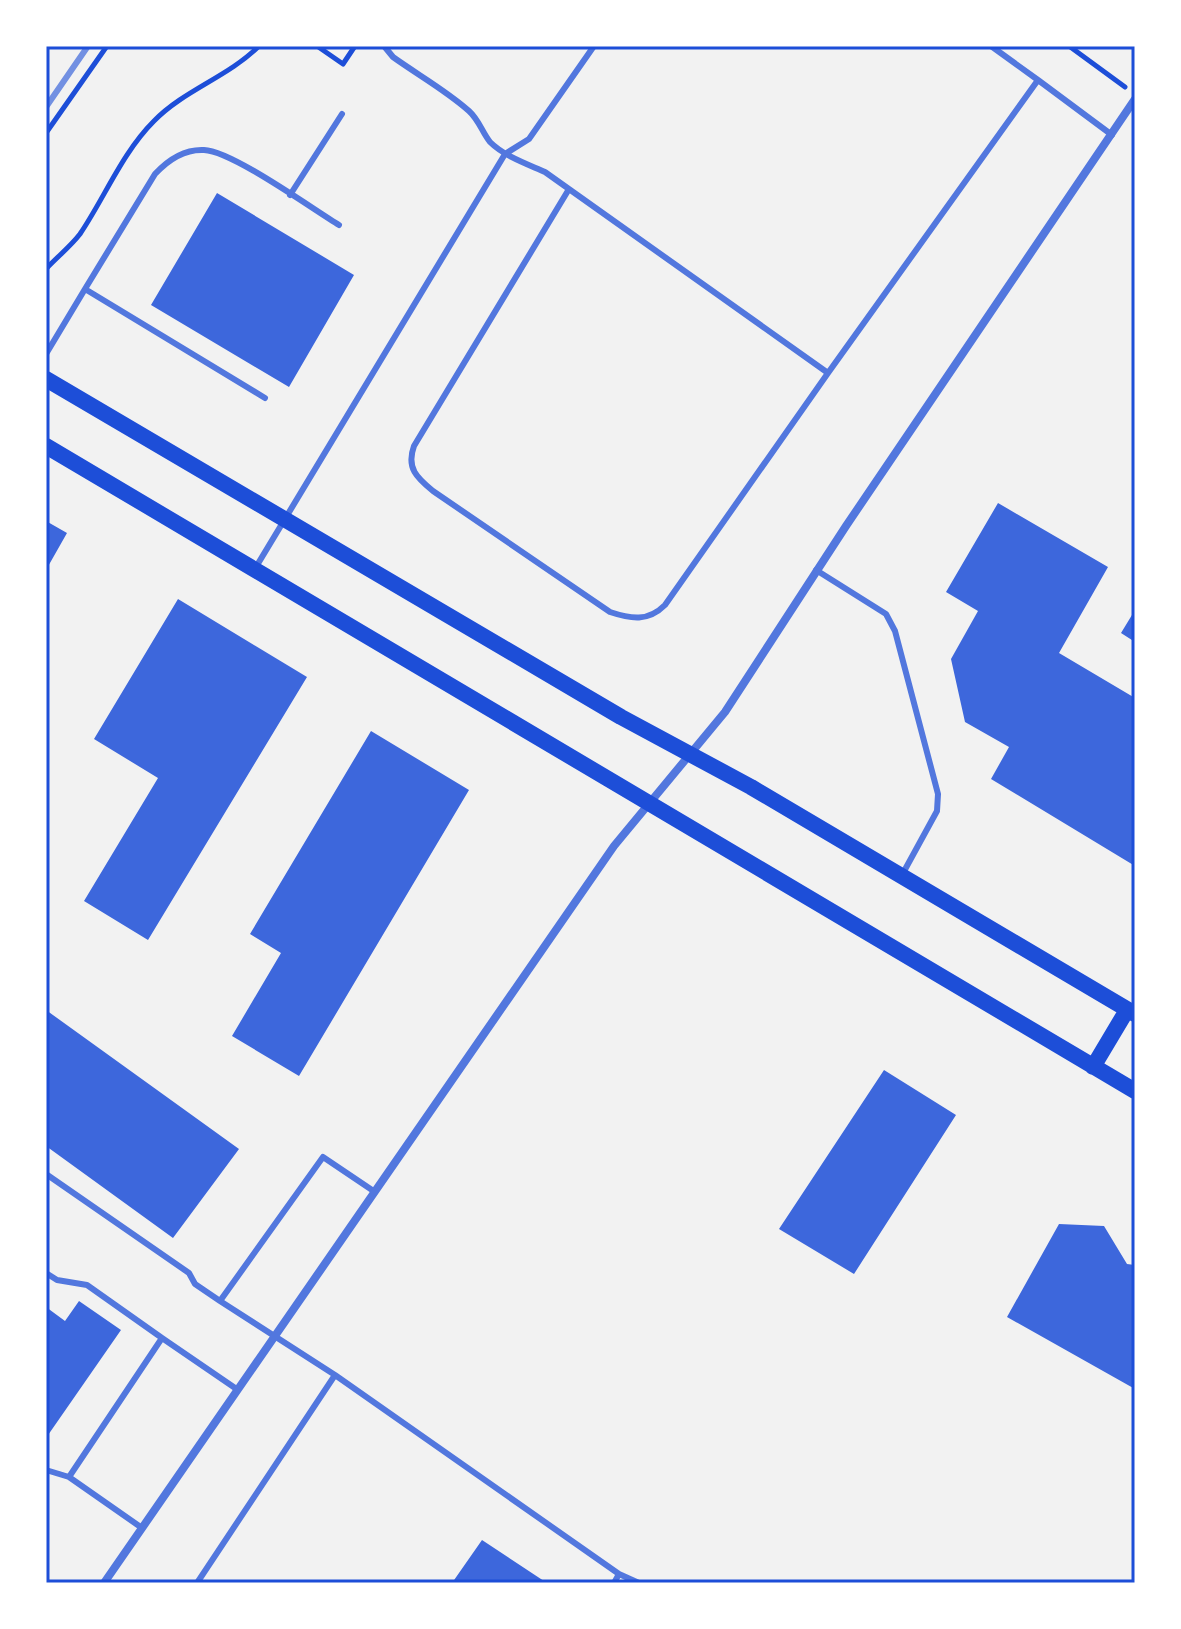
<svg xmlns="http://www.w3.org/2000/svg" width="1181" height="1629" viewBox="0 0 1181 1629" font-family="Karla,sans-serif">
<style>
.building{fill:#3d67dc}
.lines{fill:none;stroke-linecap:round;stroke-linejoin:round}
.path{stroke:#1d4ed8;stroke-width:5}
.service{stroke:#5277de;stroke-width:6}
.minor{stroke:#5277de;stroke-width:8}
.secondary{stroke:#1d4ed8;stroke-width:16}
.rail{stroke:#7290e2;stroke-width:6}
.neatline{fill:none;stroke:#1d4ed8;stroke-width:3}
</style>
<rect width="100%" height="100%" fill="#f2f2f2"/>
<path class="building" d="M217 193 354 275 289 387 151 305Z
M998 503 1108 567 1059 653 1135 698V866L991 779 1009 747 965 722 951 659 978 611 946 592Z
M46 521 67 533 46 570Z
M178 599 307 677 148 940 84 901 158 778 94 739Z
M1135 610V642L1121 633Z
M371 731 469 790 299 1076 232 1036 281 953 250 934Z
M46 1010 239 1149 173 1238 46 1146Z
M884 1070 956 1115 854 1274 779 1229Z
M1059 1224 1104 1226 1127 1264 1135 1265V1389L1007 1317Z
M79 1301 121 1330 46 1438V1307L65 1321Z
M482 1540 547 1583H452Z"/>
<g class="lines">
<path class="path" d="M317 46 343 64 355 46
M1069 46 1125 87
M46 133 107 46
M46 269C57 257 70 247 80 234 105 197 122 153 154 121 184 90 228 77 259 46"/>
<path class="service" d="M384 46 393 57C418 75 447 91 469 111 479 120 482 132 490 142 504 156 527 164 545 172L828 373 1038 80 991 46
M1038 80 1112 135
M569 189 414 446C406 468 417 478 433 491L610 612C631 619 648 622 665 605L828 373
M290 195 342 114
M85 289 155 174C168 160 185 149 204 150 232 151 311 208 339 225
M46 354 85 289 265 398
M256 567 505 154 529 139 594 46
M816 570 886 614 895 631 938 794 937 811 902 875
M46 1174 189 1273 195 1284 220 1301
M375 1192 323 1157 220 1301 335 1375 619 1574
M46 1273 57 1280 87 1285 162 1338
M46 1470 69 1477
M142 1528 69 1477 162 1338 238 1390
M197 1583 335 1375
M614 1583 619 1574 639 1583"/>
<path class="minor" d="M104 1583 614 846 725 712 846 526 1135 99"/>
<path class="secondary" d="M46 379 621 717 751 787 1135 1014
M46 446 1135 1091
M1093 1067 1127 1010"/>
<path class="rail" d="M46 107 88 46"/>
</g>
<rect width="1181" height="1629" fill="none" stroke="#ffffff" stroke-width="96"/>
<rect x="48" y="48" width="1085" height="1533" class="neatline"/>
</svg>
